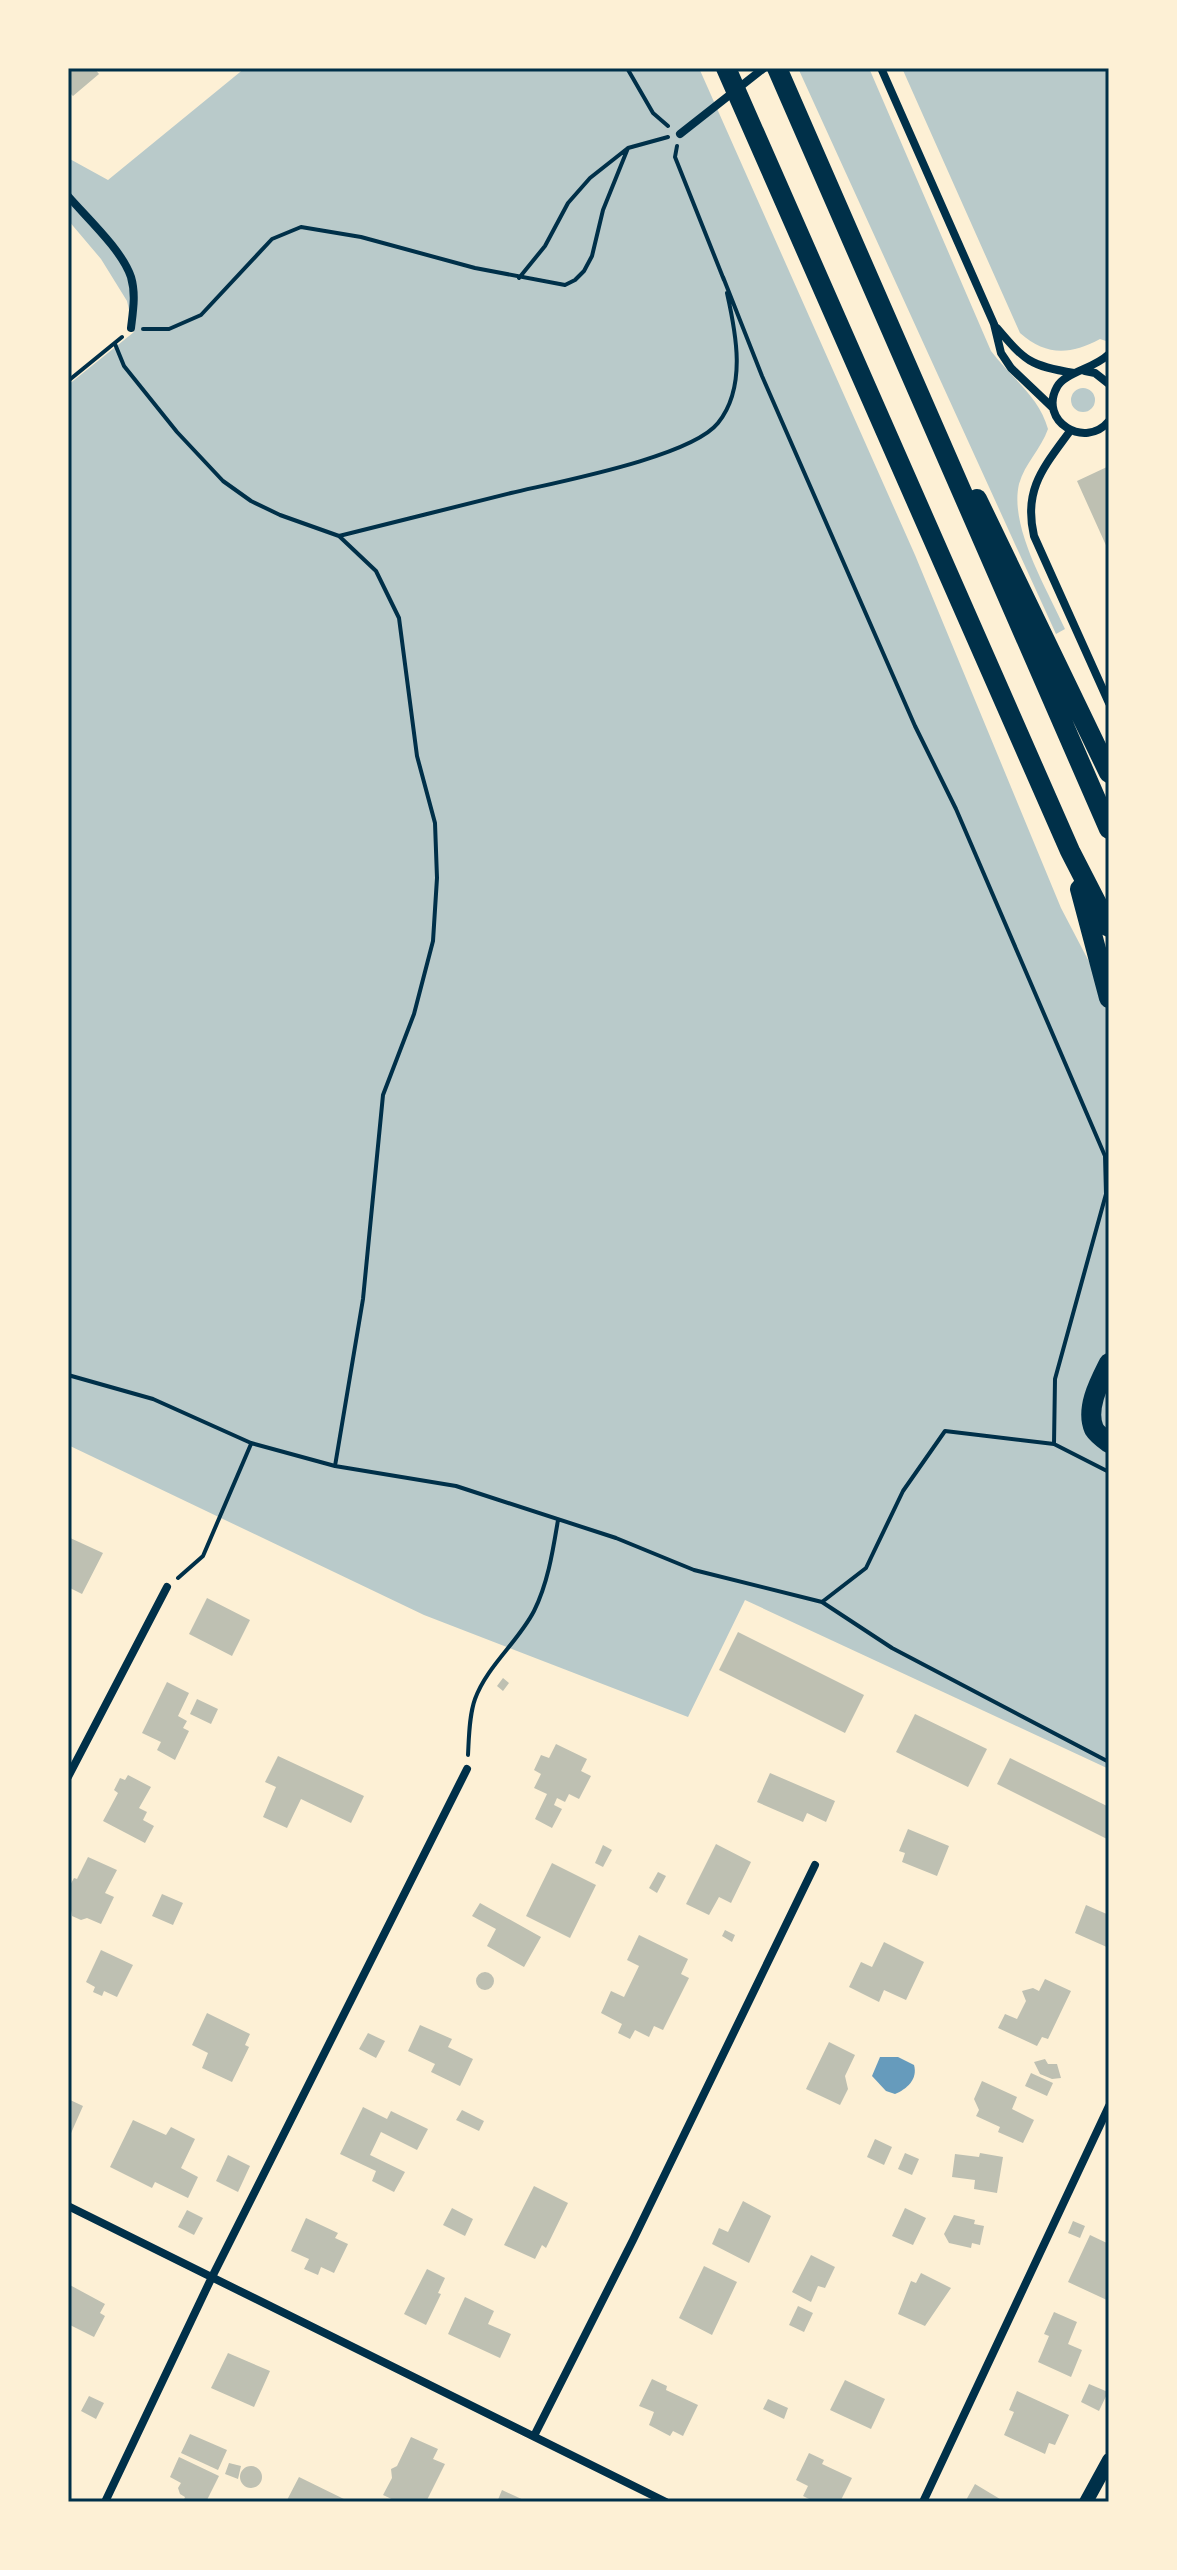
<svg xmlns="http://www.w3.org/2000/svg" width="1177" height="2570" viewBox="0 0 1177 2570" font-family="'Libre Baskerville',serif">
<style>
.green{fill:#b9caca}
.water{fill:#669bbc}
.building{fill:#bec0b2}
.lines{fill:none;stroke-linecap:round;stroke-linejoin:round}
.path{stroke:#003049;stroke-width:4}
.minor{stroke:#003049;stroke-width:8}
.tertiary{stroke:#003049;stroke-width:14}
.trunk{stroke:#003049;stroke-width:20}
.neatline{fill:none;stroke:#003049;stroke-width:3}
</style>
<rect width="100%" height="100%" fill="#fdf0d5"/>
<path class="green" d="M245 68H699L915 555 1061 908 1109 1000V1769L745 1600 688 1717 424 1615 68 1445V385L134 332 127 301 101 259 68 220V158L108 180Z
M798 68H869L991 351C1011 378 1039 396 1048 429 1041 449 1025 463 1019 484 1009 527 1047 589 1065 629L1056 634Z
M902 68H1109V342L1100 339C1070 355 1046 356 1020 333Z
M1071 400a12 12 0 1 1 24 0a12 12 0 1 1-24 0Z"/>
<path class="water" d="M880 2057H898L914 2065C918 2079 907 2089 895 2094L886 2091 872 2076Z"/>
<path class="building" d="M68 68H94L99 74 73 96 68 91Z
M1109 466V552L1077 481Z
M68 1537 103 1553 82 1594 68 1587Z
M207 1598 250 1620 232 1656 189 1634Z
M738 1632 864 1695 845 1733 719 1670Z
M503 1678 509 1683 503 1691 497 1686Z
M167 1682 189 1693 178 1716 187 1721 183 1728 189 1731 175 1760 157 1750 161 1742 142 1733Z
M197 1699 218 1709 211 1724 190 1714Z
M915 1714 987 1749 968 1787 896 1752Z
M556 1744 587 1759 581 1771 591 1776 579 1799 569 1794 565 1802 557 1798 554 1805 562 1809 552 1828 535 1819 547 1794 534 1788 541 1774 534 1770 541 1755 549 1758Z
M278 1756 364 1796 351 1823 301 1799 287 1828 263 1817 276 1787 265 1782Z
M1010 1758 1109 1807V1840L997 1784Z
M770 1773 835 1801 826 1822 807 1813 803 1822 757 1802Z
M128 1775 151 1787 139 1808 147 1812 143 1820 154 1826 145 1843 103 1821 118 1793 114 1790 120 1778 125 1780Z
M908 1829 949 1846 937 1876 902 1862 905 1853 899 1851Z
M716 1844 751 1862 731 1903 719 1897 709 1915 686 1904Z
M603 1845 612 1850 603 1867 595 1863Z
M88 1857 117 1870 105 1893 114 1897 101 1924 87 1918 81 1920 72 1916 71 1910 68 1908V1889L74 1878 77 1879Z
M552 1863 596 1885 570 1938 526 1916Z
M658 1872 666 1876 657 1893 649 1888Z
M162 1894 183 1903 173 1925 152 1916Z
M480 1903 541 1937 524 1967 487 1946 496 1929 472 1916Z
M1086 1905 1109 1915V1948L1075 1933Z
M725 1930 735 1935 732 1942 722 1936Z
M639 1935 688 1959 681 1974 689 1978 663 2030 654 2026 649 2037 635 2030 630 2039 618 2033 622 2024 601 2013 611 1991 624 1997 639 1966 627 1960Z
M884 1942 924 1962 906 2000 884 1990 879 2002 849 1987 861 1962 872 1967Z
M101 1950 133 1965 117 1997 104 1991 102 1996 93 1992 95 1987 86 1982Z
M476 1981a9 9 0 1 1 18 0a9 9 0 1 1-18 0Z
M1045 1979 1071 1991 1048 2039 1042 2037 1037 2046 998 2028 1005 2014 1017 2019 1026 2001 1022 1991 1033 1988 1039 1991Z
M207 2013 250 2034 245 2045 249 2047 232 2082 202 2068 208 2053 192 2045Z
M420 2025 452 2039 448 2047 473 2059 460 2086 431 2072 435 2064 408 2051Z
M368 2033 385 2041 376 2058 359 2049Z
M829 2042 855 2055 845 2076 848 2089 840 2105 806 2089Z
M1045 2059 1048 2064H1057L1061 2078 1052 2079 1040 2074 1034 2062Z
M1031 2073 1053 2083 1047 2096 1025 2086Z
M982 2081 1017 2097 1012 2109 1034 2120 1023 2143 998 2132 1000 2127 976 2116 979 2110 974 2099Z
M68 2099 83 2106 68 2140Z
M363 2107 387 2119 391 2111 428 2129 417 2150 381 2132 370 2155 405 2172 394 2192 372 2181 376 2171 340 2154Z
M462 2110 484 2121 479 2131 456 2120Z
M133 2120 166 2135 171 2127 195 2139 181 2168 198 2177 188 2198 155 2182 152 2188 110 2167Z
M875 2139 892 2147 884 2165 867 2157Z
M905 2153 919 2159 912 2175 898 2169Z
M980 2153 1003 2157 997 2193 974 2189 975 2180 952 2177 955 2154 979 2157Z
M228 2155 250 2166 238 2192 216 2181Z
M534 2186 568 2203 546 2248 542 2245 535 2259 504 2245Z
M743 2201 771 2216 749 2263 712 2244 719 2228 728 2232Z
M452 2208 473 2219 465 2236 443 2225Z
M905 2208 926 2218 913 2245 892 2236Z
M187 2210 203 2218 194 2235 178 2227Z
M954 2215 975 2220 974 2224 984 2226 980 2245 972 2243 971 2248 949 2243 944 2234Z
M306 2218 338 2233 335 2238 348 2244 334 2273 321 2267 318 2275 304 2269 309 2259 291 2251Z
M1073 2221 1085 2226 1080 2238 1068 2233Z
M1090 2235 1109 2244V2301L1068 2282Z
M811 2255 835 2267 825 2288 818 2286 811 2302 792 2292Z
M704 2266 737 2282 712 2335 679 2318Z
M427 2269 445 2278 438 2293 441 2294 426 2325 404 2314Z
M921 2273 951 2288 925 2326 898 2314 911 2281 916 2283Z
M68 2284 105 2304 100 2313 105 2316 94 2337 68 2324Z
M465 2297 494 2311 488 2324 511 2334 500 2358 448 2334Z
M798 2306 813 2313 804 2332 789 2325Z
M1054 2312 1077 2322 1068 2344 1082 2350 1071 2377 1038 2362 1049 2336 1044 2334Z
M228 2353 270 2371 254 2407 211 2388Z
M652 2379 667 2386 666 2390 698 2405 683 2436 673 2431 670 2436 649 2425 654 2412 639 2406Z
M845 2380 885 2399 871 2429 830 2410Z
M1089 2384 1108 2392 1099 2411 1081 2402Z
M1017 2391 1069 2415 1055 2445 1049 2443 1045 2454 1004 2435 1014 2412 1009 2410Z
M89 2396 104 2403 96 2419 81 2411Z
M768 2399 788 2408 784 2419 763 2409Z
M190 2434 227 2450 218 2470 181 2453Z
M411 2437 438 2449 433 2459 445 2464 426 2502H398L383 2495 392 2478 391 2469 397 2466Z
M809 2453 824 2460 822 2464 852 2478 840 2502H815L803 2496 808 2486 796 2480Z
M179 2457 219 2476 206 2502H183L185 2497 180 2494 178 2488 181 2483 170 2477Z
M229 2463 241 2466 238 2479 225 2474Z
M240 2477a11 11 0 1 1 22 0a11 11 0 1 1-22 0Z
M299 2477 350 2502H286Z
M975 2484 1005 2502H965Z
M502 2490 528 2502H497Z"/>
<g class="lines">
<path class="path" d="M627 68 653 113 668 126
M677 146 675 157 724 280
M723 277 762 376 915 726 956 809 1105 1156 1106 1194 1055 1379 1054 1444
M519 278 545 246 568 203 590 178 628 148 668 137
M143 329H169L201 315 272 239 301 227 361 237 475 268 565 285 575 280 584 271 592 256 603 210 628 148
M115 344 124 366 177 432 223 481 251 501 280 515 339 536 376 571 399 618 417 756 435 823 437 878 433 941 414 1014 383 1095 363 1299 335 1466
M68 381 122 337
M339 536C396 522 454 507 511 493 557 482 691 457 718 423 747 387 736 333 727 293
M68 1375 153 1399 251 1443 335 1466 456 1486 616 1538 694 1570 822 1602
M1109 1472 1054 1444 945 1431 903 1491 866 1568 822 1602 892 1648 1109 1762
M178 1578 203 1556 251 1444
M468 1755C469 1737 469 1716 475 1699 487 1666 518 1642 534 1611 548 1583 553 1550 558 1520"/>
<path class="minor" d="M881 68 994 324 1001 353 1011 368 1053 408
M680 134 764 68
M68 196C87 218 122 250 131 277 136 294 133 311 131 328
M997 328C1025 361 1030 366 1074 373
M1109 354C1094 369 1065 372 1057 387 1038 421 1085 450 1109 421
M1085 371 1095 373 1109 384
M1070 431C1044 467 1023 489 1034 536L1109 703
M68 1777 167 1587
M68 2206 666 2502
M534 2436 633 2240 815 1865
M105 2502 211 2279 467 1769
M923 2502 1109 2106"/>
<path class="tertiary" d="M1086 2502 1109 2460"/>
<path class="trunk" d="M726 68 1070 851 1109 927
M777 68 1109 829
M977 499 1109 773
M1080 889 1109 998
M1109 1363C1100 1381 1085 1408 1094 1429 1097 1434 1105 1440 1109 1443"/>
</g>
<rect width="1177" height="2570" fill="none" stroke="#fdf0d5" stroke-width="140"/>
<rect x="70" y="70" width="1037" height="2430" class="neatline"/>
</svg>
